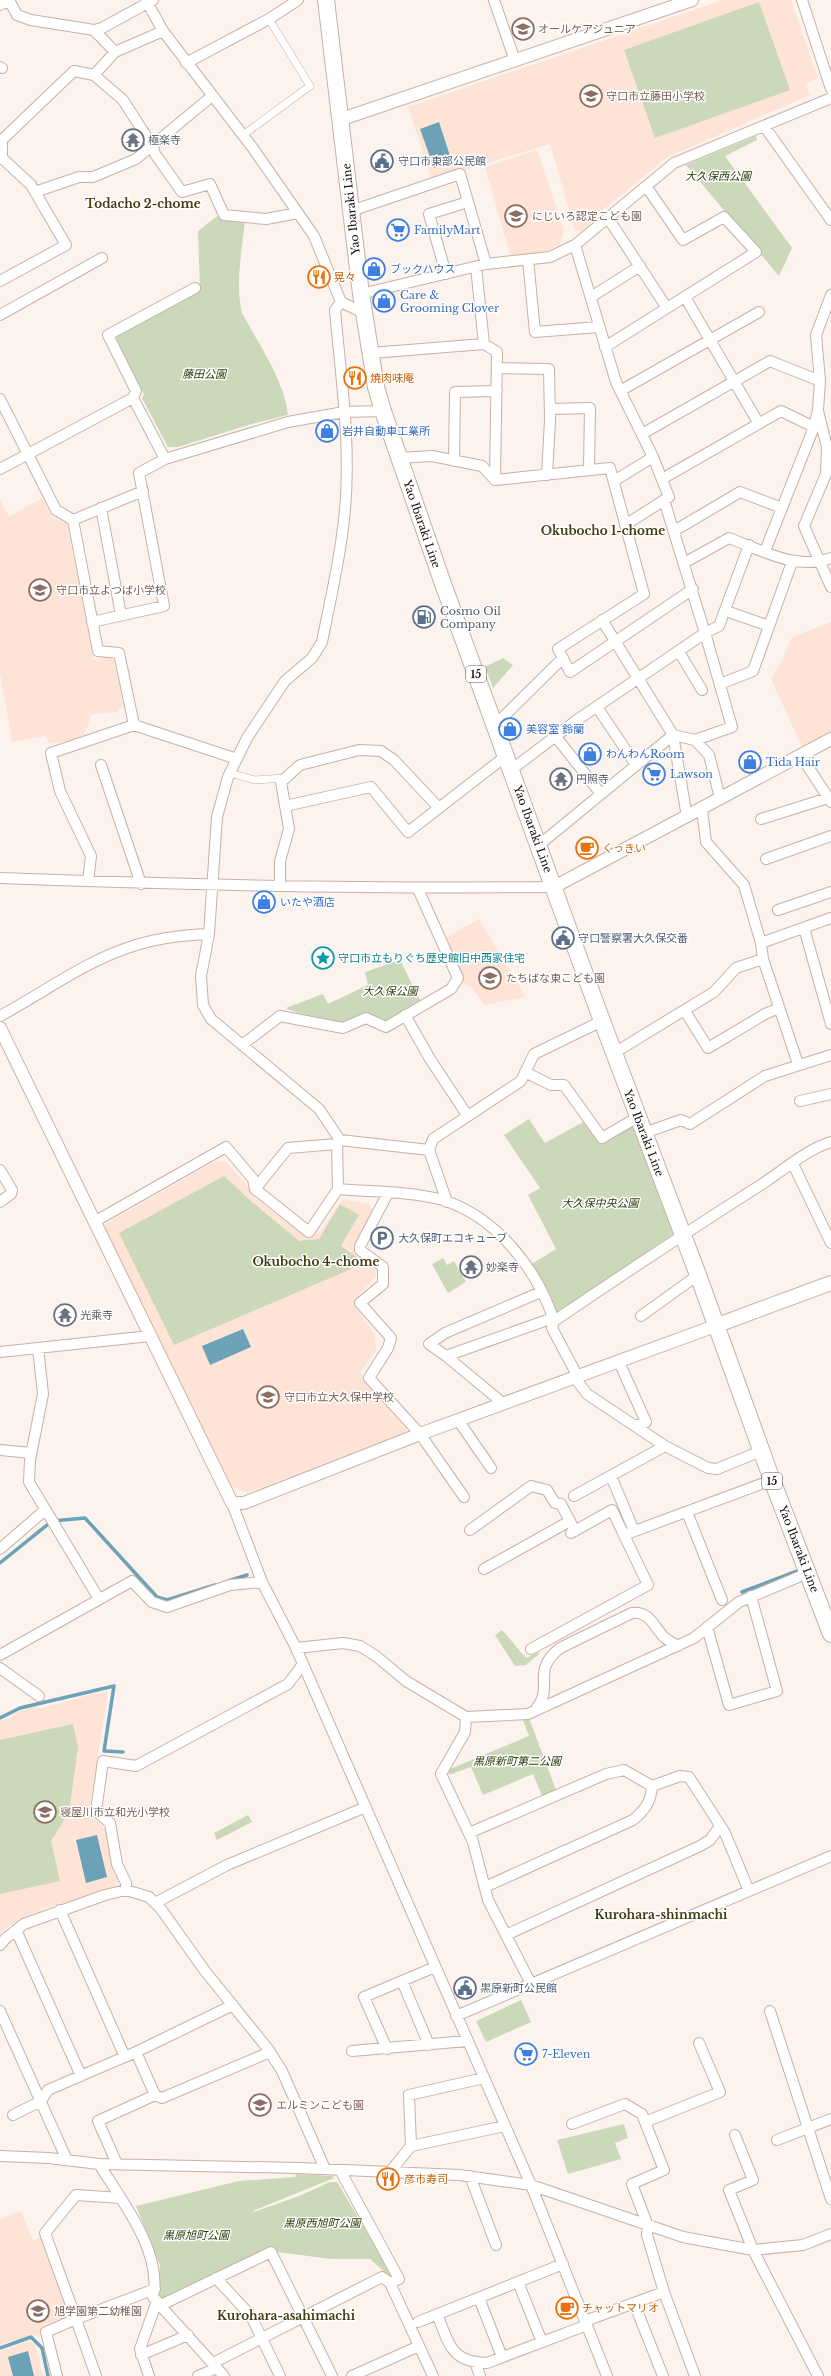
<svg xmlns="http://www.w3.org/2000/svg" width="831" height="2376" viewBox="0 0 831 2376" font-family="'Libre Baskerville','Noto Sans JP',serif">
<style>
.built{fill:#fde4d7}
.green{fill:#cbd8ba}
.water{fill:#6ca2b7}
.lines{fill:none;stroke-linecap:round;stroke-linejoin:round}
.stream{stroke:#6ca2b7;stroke-width:3.5}
.pedestrian-casing{stroke:#c8b0a4;stroke-width:8}
.minor-casing{stroke:#c8b0a4;stroke-width:12}
.tertiary-casing{stroke:#c8b0a4;stroke-width:14}
.secondary-casing{stroke:#c8b0a4;stroke-width:16}
.primary-casing{stroke:#c8b0a4;stroke-width:18}
.pedestrian{stroke:#fff;stroke-width:7}
.minor{stroke:#fff;stroke-width:10}
.tertiary{stroke:#fff;stroke-width:12}
.secondary{stroke:#fff;stroke-width:14}
.primary{stroke:#fff;stroke-width:16}
.labels{text-anchor:middle;dominant-baseline:central;stroke-width:3;stroke-linejoin:round;paint-order:stroke}
.shield{fill:#fff;stroke:#5a5653;stroke-width:1}
.shield-label{font-size:10px;font-weight:bold;fill:#140d09}
.education-label{font-size:11px;fill:#785e54;stroke:#fff;text-anchor:start}
.worship-label{font-size:11px;fill:#5b616d;stroke:#fff;text-anchor:start}
.service-label{font-size:11px;fill:#4e5e75;stroke:#fff;text-anchor:start}
.park-label{font-size:11px;font-style:italic;fill:#2c3e0c;stroke:#fff}
.street-label{font-size:11px;fill:#140d09;stroke:#fff}
.shop-label{font-size:11px;fill:#366cbe;stroke:#fff;text-anchor:start}
.food-label{font-size:11px;fill:#c56008;stroke:#fff;text-anchor:start}
.culture-label{font-size:11px;fill:#0d838f;stroke:#fff;text-anchor:start}
.neighbourhood-label{font-size:12px;font-weight:bold;fill:#403b11;stroke:#fff}
</style>
<rect width="100%" height="100%" fill="#fdf3ee"/>
<path class="built" d="M723 0H791L818 78 806 84 810 95 666 158 603 210 583 231H575L550 144 432 180 408 107Z
M537 150 564 231 560 244 544 252 511 258 485 167Z
M42 498 52 517 67 524 94 660 108 657 114 660 123 705 117 712 92 714 83 738 49 744 46 736 12 742 0 673V500L9 517Z
M831 622V732L802 747 771 679 782 661 792 637Z
M479 919 526 997 485 1005 471 987 464 984 444 939Z
M218 1160 226 1162 246 1184 255 1198 304 1235 320 1232 342 1199 369 1204 374 1213 354 1245 374 1265 376 1276 355 1300 354 1305 375 1335 376 1351 360 1372 406 1429V1432L247 1493 229 1485 104 1228 105 1224Z
M108 1692 90 1807 92 1817 103 1826 106 1833 113 1869 119 1878 117 1885 84 1898 46 1908 21 1919 4 1929 0 1934V1721L6 1720 20 1710 37 1706 42 1708 96 1693Z
M21 2211 33 2240 41 2237 67 2310 63 2318 44 2325 38 2336 32 2335 0 2345V2219Z
M29 2341 35 2344 43 2376H0V2351Z"/>
<path class="green" d="M759 2 790 90 655 138 624 50Z
M756 136 757 140 725 156 792 248 779 276 686 165Z
M220 214 245 220C242 250 235 284 242 313 258 343 285 382 288 415L255 423 178 447H168L142 398 144 394 116 341 118 334 200 289 198 231Z
M503 658 513 665 493 688 485 667Z
M400 960 420 1000C410 1006 400 1015 389 1020 365 1030 308 1020 286 1008L323 994 328 1004 368 985 365 972Z
M529 1119 545 1143 585 1121 600 1143 633 1125 675 1233 557 1314 530 1265 556 1249 528 1195 540 1188 504 1135Z
M224 1176 252 1202 299 1241 319 1239 340 1204 359 1215 341 1246 365 1263 174 1345 119 1233Z
M443 1258 447 1265 454 1261 466 1282 448 1293 432 1264Z
M502 1630 526 1658 539 1652V1654L526 1665 515 1666 495 1635Z
M529 1718 556 1790 542 1796 533 1774 483 1795 471 1767 449 1775 450 1769 529 1736 523 1720Z
M73 1724 78 1747 69 1812 51 1841 60 1881 0 1894V1740Z
M248 1815 252 1822 217 1840 214 1833Z
M521 2000 531 2022 486 2042 476 2021Z
M624 2124 628 2138 615 2143 621 2159 568 2174 557 2140Z
M296 2174 333 2176 334 2178 253 2211 254 2212 299 2196 330 2182H337L392 2274 389 2276 370 2259H332L276 2252 270 2247 161 2300 159 2296 160 2265 136 2206 239 2181 295 2177Z"/>
<path class="water" d="M439 122 452 162 434 168 420 129Z
M243 1329 251 1347 210 1365 202 1346Z
M97 1835 107 1877 86 1883 76 1840Z
M28 2351 34 2376H13L8 2357Z"/>
<g class="lines">
<path class="stream" d="M0 1563 52 1521 85 1518 157 1597 167 1600 215 1585
M228 1581 247 1575
M742 1592 800 1570
M0 1718 20 1708 114 1686 104 1751 123 1752
M0 2348 31 2337 42 2348 48 2376"/>
<g class="pedestrian-casing">
<path id="pedestrian" d="M243 135 310 86 269 19
M230 773 255 780 285 778"/>
</g>
<g class="minor-casing">
<path id="minor" d="M9 0 17 15 31 20 94 30 102 28 153 0
M146 0 163 31 252 147 314 236 341 302 364 313
M494 0 515 61
M802 0 831 89
M0 5 10 0
M94 30 115 52
M186 63 269 19 298 0
M0 67 2 68
M94 75 115 52 163 31
M764 126 831 220
M0 159 2 158V140L74 71 94 75 123 100 153 147 155 154 182 192 210 184 224 215 266 219 298 213
M35 192 79 177H93L136 159 212 96
M351 211 460 174 486 264
M608 218 667 308
M575 245 616 382 653 457 669 497 625 525
M528 260 535 332 599 327
M476 267 484 344
M446 274 429 214 468 202
M0 281 66 245 31 185 2 158
M361 294 486 264 550 257 575 245 674 163 831 98
M591 297 640 266
M685 297 759 424
M0 315 102 258
M605 347 756 252 724 217 683 240 646 186
M371 353 484 344 497 352 495 480
M497 368 549 369 550 420 547 475
M620 391 759 312
M133 398 136 391 108 335 195 288
M0 399 56 510 73 520 98 651 119 653 134 725 237 759
M550 409 590 408 589 469
M818 411 827 447H831
M642 434 770 361 820 381
M827 447 826 474 804 526 831 587
M399 458 432 456 482 466 495 480 610 468 644 594 558 649 570 672 693 589
M454 461 455 392 497 391
M0 469 133 398 165 459 288 422 344 412 383 411
M662 479 781 411 814 427
M614 481 653 457
M101 508 121 615
M73 520 143 491
M674 531 740 492 782 508
M765 551 814 427 818 410 820 381 816 335 831 295
M684 563 729 538C761 550 797 571 831 558
M726 611 769 626
M602 620 673 735 687 817
M92 622 164 606 139 473 165 459
M679 652 702 690
M720 684 753 671 792 562
M597 707 636 765
M495 725 563 658
M673 735 695 740 732 727 705 633 719 626 749 545
M556 737 601 794
M695 740 709 755 720 798
M801 756 831 802
M101 765 141 884
M511 770 577 720 705 633 664 500
M285 806 371 787 408 832 506 756
M702 809 706 842 744 885 761 943
M761 819 828 798
M539 845 673 735
M766 859 831 836
M0 878C185 885 369 889 554 887
M88 881 91 856 60 791 51 753 134 725
M280 886V861L289 829 281 782 300 765 359 750 381 751 394 760 439 808
M778 910 831 892
M804 928 831 1024
M763 959 798 1064
M685 1011 708 1048 765 1014 779 1008
M405 1015 430 1059 467 1115
M0 1016C43 993 84 962 130 947 156 938 182 935 209 934
M242 1045 280 1016 343 1028 366 1018 386 1027 451 989 458 978 418 889
M614 1053 714 992 736 968 763 959 761 943 831 918
M525 1072 551 1085H564L602 1138 638 1117
M800 1101 831 1094
M644 1133 681 1120 690 1124 765 1076 831 1055
M340 1140 429 1150
M793 1164 831 1243
M0 1170 12 1190 11 1194 0 1202
M255 1189 288 1148 337 1144
M338 1189C371 1192 407 1191 439 1199 494 1214 537 1268 554 1321 622 1275 690 1230 759 1186 783 1171 805 1150 831 1142
M388 1193 360 1246V1250L383 1267V1284L360 1303 391 1338 388 1348 369 1378 420 1434 464 1497
M447 1202 429 1150 433 1139 521 1081 534 1054 602 1021
M94 1222 226 1147 253 1179 255 1189 309 1232 338 1189 337 1144 340 1140 319 1109 211 1019 203 1005 201 976 209 934 217 817 228 777 247 738 285 681 312 658 322 642C330 601 340 560 344 519 352 450 341 379 335 310L341 302
M641 1316 698 1275
M554 1321 552 1328 578 1377
M38 1348 43 1394 30 1460 29 1482 99 1599
M0 1352 150 1336
M446 1356 429 1344 445 1333 541 1292
M619 1362 646 1422 636 1426
M575 1378 587 1394 665 1446 708 1468 717 1469 761 1451
M504 1404 446 1356 553 1318
M458 1420 491 1468
M0 1450 31 1453
M611 1476 634 1531
M574 1496 665 1446
M232 1503 262 1582 296 1648 531 2185 607 2376
M687 1512 722 1600
M470 1530 531 1486 547 1490 555 1503 561 1504 575 1531
M571 1533 612 1510 624 1535 772 1480
M0 1549 45 1510
M484 1569 570 1521
M707 1627 729 1705 777 1691 751 1596
M296 1648 343 1643 360 1646 376 1656 406 1681 466 1717 528 1714 694 1638 739 1602 808 1573
M531 1649 648 1585 624 1535
M0 1655 132 1581 152 1602 167 1607 230 1585 262 1582
M0 1668 39 1696
M536 1709C555 1686 530 1672 560 1648L632 1613C650 1611 653 1626 664 1637 668 1641 673 1643 678 1646
M466 1717 465 1732 441 1774 473 1842 488 1900 531 1984
M469 1833 606 1774 624 1770 652 1786 680 1776 689 1777 725 1833 749 1891
M485 1887 633 1820C645 1810 651 1802 652 1786
M126 1890V1883L117 1864 110 1823 96 1811 103 1761 136 1766 288 1684 303 1664
M155 1903 227 1865 366 1807
M60 1910 125 2057 136 2052 155 2095
M16 1930 81 2076
M506 1935 700 1846 710 1840 720 1826
M0 1945 6 1938 24 1924 105 1895 126 1890 149 1897 161 1909 205 1971 268 2049 282 2071 325 2169
M402 1981 429 2045
M0 2011 67 2160
M770 2011 831 2199
M456 2016 831 1856
M387 2049 364 1997 435 1967
M352 2051 467 2041
M13 2115 41 2101 48 2090 136 2052 233 2005
M645 2122 664 2170 632 2184 648 2226 647 2235 664 2292 695 2376
M572 2124 625 2104 642 2114 645 2122 720 2092 699 2043
M735 2135 753 2180 729 2190 753 2250 818 2376
M777 2140 831 2119
M411 2146 505 2126
M0 2156 49 2158 99 2164 299 2168 459 2175 531 2185 683 2237 753 2250 803 2245 831 2234
M99 2164C121 2200 163 2252 153 2297L157 2301 140 2349 149 2376
M117 2164 98 2121 155 2095 162 2098 270 2052
M340 2170 399 2279 390 2283 433 2376
M390 2172 411 2146 409 2095 484 2078
M470 2176 496 2245
M216 2278 251 2316 280 2376
M518 2282 542 2342
M479 2298 502 2357
M157 2302 224 2376
M161 2305 271 2252 332 2376
M437 2314C449 2343 450 2362 487 2363L587 2325
M585 2321 634 2303
M418 2322 563 2264
M141 2355 188 2335
M475 2362 480 2376
M213 2363 382 2277 390 2283
M57 2376 46 2332 76 2319 45 2233 76 2195 120 2198
M96 2376 76 2319 155 2289
M198 2376 217 2368
M352 2376 419 2346
M663 2376 634 2303 664 2292"/>
</g>
<g class="tertiary-casing">
<path id="tertiary" d="M342 119 692 0
M554 887 831 739
M0 1028 232 1503H244L420 1434 715 1326"/>
</g>
<g class="secondary-casing">
<path id="secondary" d="M715 1326 831 1283"/>
</g>
<g class="primary-casing">
<path id="primary" d="M326 0 361 294 376 387 383 411 442 581 602 1021 698 1275 772 1480 831 1634"/>
</g>
<use href="#pedestrian" class="pedestrian"/>
<use href="#minor" class="minor"/>
<use href="#tertiary" class="tertiary"/>
<use href="#secondary" class="secondary"/>
<use href="#primary" class="primary"/>
</g>
<defs>
<g id="school-ring" transform="scale(1.15)"><circle r="9.5" fill="#fff" stroke="#8d6e63" stroke-width="1.5"/><path d="M0-5L7-2L0 1L-7-2ZM-4 1L0 2.5L4 1V4Q0 6-4 4Z" fill="#8d6e63"/></g>
<g id="temple-ring" transform="scale(1.15)"><circle r="9.5" fill="#fff" stroke="#6b7280" stroke-width="1.5"/><path d="M0-6L5-2H3V0L6.5 2.5H4V6H1.5V3h-3V6H-4V2.5H-6.5L-3 0V-2H-5Z" fill="#6b7280"/></g>
<g id="civic-ring" transform="scale(1.15)"><circle r="9.5" fill="#fff" stroke="#5c6f8a" stroke-width="1.5"/><path d="M-.6-6.5H3V-4.5H.6V-3L4-1V1h2V6H-6V1h2V-1L-.6-3ZM-1.2 2.5V6h2.4V2.5Z" fill="#5c6f8a"/></g>
<g id="supermarket-ring" transform="scale(1.15)"><circle r="9.5" fill="#fff" stroke="#3f7fe0" stroke-width="1.5"/><path d="M-6-5.5h2.5l.6 2H6L4.5 2H-2.5L-4.4-4H-6ZM-1.5 3.2a1.3 1.3 0 1 0 .1 0ZM3 3.2a1.3 1.3 0 1 0 .1 0Z" fill="#3f7fe0"/></g>
<g id="shop-ring" transform="scale(1.15)"><circle r="9.5" fill="#fff" stroke="#3f7fe0" stroke-width="1.5"/><path d="M-5-2.5h2.3a2.7 3.5 0 0 1 5.4 0H5L5.5 6h-11ZM-1.5-2.5h3a1.5 2.3 0 0 0-3 0Z" fill="#3f7fe0"/></g>
<g id="restaurant-ring" transform="scale(1.15)"><circle r="9.5" fill="#fff" stroke="#e8710a" stroke-width="1.5"/><path d="M-5-6h1v4h1v-4h1v4h1v-4h1v5L-1.5 .5V6h-2V.5L-5-1ZM5-6V6H3V1.5H1.5Q1.5-4 5-6Z" fill="#e8710a"/></g>
<g id="fuel-ring" transform="scale(1.15)"><circle r="9.5" fill="#fff" stroke="#5c6f8a" stroke-width="1.5"/><path d="M-5.5-6h7V0h2V4h1.3V-2.5L3-4.5l.8-.8L6-3V5H2.5V1h-1V6h-7ZM-4.2-4.7v3.2H.2V-4.7Z" fill="#5c6f8a"/></g>
<g id="cafe-ring" transform="scale(1.15)"><circle r="9.5" fill="#fff" stroke="#e8710a" stroke-width="1.5"/><path d="M-5.5-4.5H6V0H3Q3 3.5 0 3.5H-2.5Q-5.5 3.5-5.5 0ZM3-3.2v2h1.7v-2ZM-6 4.5H4V6H-6Z" fill="#e8710a"/></g>
<g id="sight-ring" transform="scale(1.15)"><circle r="9.5" fill="#fff" stroke="#0f9aa8" stroke-width="1.5"/><path d="M0-6L1.8-2.2L6-1.7L2.9 1.2L3.7 5.4L0 3.3L-3.7 5.4L-2.9 1.2L-6-1.7L-1.8-2.2Z" fill="#0f9aa8"/></g>
<g id="parking-ring" transform="scale(1.15)"><circle r="9.5" fill="#fff" stroke="#5c6f8a" stroke-width="1.5"/><path d="M-3.5-5.5H1a3.5 3.5 0 0 1 0 7H-1V5.5H-3.5ZM-1-3.4V-.6H.8a1.4 1.4 0 0 0 0-2.8Z" fill="#5c6f8a"/></g>
</defs>
<g fill-rule="evenodd">
<use href="#school-ring" x="523" y="29"/>
<use href="#school-ring" x="591" y="96"/>
<use href="#temple-ring" x="133" y="140"/>
<use href="#civic-ring" x="382" y="161"/>
<use href="#school-ring" x="516" y="216"/>
<use href="#supermarket-ring" x="398" y="230"/>
<use href="#shop-ring" x="374" y="269"/>
<use href="#restaurant-ring" x="319" y="277"/>
<use href="#shop-ring" x="384" y="301"/>
<use href="#restaurant-ring" x="355" y="378"/>
<use href="#shop-ring" x="327" y="431"/>
<use href="#school-ring" x="40" y="590"/>
<use href="#fuel-ring" x="424" y="617"/>
<use href="#shop-ring" x="510" y="729"/>
<use href="#shop-ring" x="590" y="754"/>
<use href="#shop-ring" x="750" y="762"/>
<use href="#supermarket-ring" x="654" y="774"/>
<use href="#temple-ring" x="561" y="779"/>
<use href="#cafe-ring" x="587" y="848"/>
<use href="#shop-ring" x="264" y="902"/>
<use href="#civic-ring" x="563" y="938"/>
<use href="#sight-ring" x="323" y="958"/>
<use href="#school-ring" x="490" y="978"/>
<use href="#parking-ring" x="382" y="1238"/>
<use href="#temple-ring" x="471" y="1267"/>
<use href="#temple-ring" x="65" y="1315"/>
<use href="#school-ring" x="268" y="1397"/>
<use href="#school-ring" x="45" y="1812"/>
<use href="#civic-ring" x="465" y="1988"/>
<use href="#supermarket-ring" x="526" y="2054"/>
<use href="#school-ring" x="260" y="2105"/>
<use href="#restaurant-ring" x="388" y="2179"/>
<use href="#cafe-ring" x="567" y="2308"/>
<use href="#school-ring" x="38" y="2311"/>
</g>
<g class="labels">
<g class="shield">
<rect x="466" y="666" width="20" height="16" rx="3"/>
<rect x="762" y="1473" width="20" height="16" rx="3"/>
</g>
<g class="shield-label">
<text x="476" y="674">15</text>
<text x="772" y="1481">15</text>
</g>
<g class="education-label">
<text x="538" y="29">オールケアジュニア</text>
<text x="606" y="96">守口市立藤田小学校</text>
<text x="532" y="216">にじいろ認定こども園</text>
<text x="56" y="590">守口市立よつば小学校</text>
<text x="506" y="978">たちばな東こども園</text>
<text x="284" y="1397">守口市立大久保中学校</text>
<text x="60" y="1812">寝屋川市立和光小学校</text>
<text x="276" y="2105">エルミンこども園</text>
<text x="54" y="2311">旭学園第二幼稚園</text>
</g>
<g class="worship-label">
<text x="148" y="140">極楽寺</text>
<text x="576" y="779">円照寺</text>
<text x="486" y="1267">妙楽寺</text>
<text x="80" y="1315">光乘寺</text>
</g>
<g class="service-label">
<text x="398" y="161">守口市東部公民館</text>
<text x="440" y="611">Cosmo Oil<tspan x="440" dy="13">Company</tspan></text>
<text x="578" y="938">守口警察署大久保交番</text>
<text x="398" y="1238">大久保町エコキューブ</text>
<text x="480" y="1988">黒原新町公民館</text>
</g>
<g class="park-label">
<text x="718" y="176">大久保西公園</text>
<text x="204" y="374">藤田公園</text>
<text x="390" y="991">大久保公園</text>
<text x="600" y="1203">大久保中央公園</text>
<text x="517" y="1761">黒原新町第二公園</text>
<text x="322" y="2223">黒原西旭町公園</text>
<text x="196" y="2235">黒原旭町公園</text>
</g>
<g class="street-label">
<text transform="translate(351 209) rotate(-96)">Yao Ibaraki Line</text>
<text transform="translate(422 524) rotate(71)">Yao Ibaraki Line</text>
<text transform="translate(533 829) rotate(70)">Yao Ibaraki Line</text>
<text transform="translate(644 1133) rotate(69)">Yao Ibaraki Line</text>
<text transform="translate(799 1549) rotate(69)">Yao Ibaraki Line</text>
</g>
<g class="shop-label">
<text x="414" y="230">FamilyMart</text>
<text x="390" y="269">ブックハウス</text>
<text x="400" y="295">Care &amp;<tspan x="400" dy="13">Grooming Clover</tspan></text>
<text x="342" y="431">岩井自動車工業所</text>
<text x="526" y="729">美容室 鈴蘭</text>
<text x="606" y="754">わんわんRoom</text>
<text x="766" y="762">Tida Hair</text>
<text x="670" y="774">Lawson</text>
<text x="280" y="902">いたや酒店</text>
<text x="542" y="2054">7-Eleven</text>
</g>
<g class="food-label">
<text x="334" y="277">晃々</text>
<text x="370" y="378">焼肉味庵</text>
<text x="602" y="848">くっきい</text>
<text x="404" y="2179">彦市寿司</text>
<text x="582" y="2308">チャットマリオ</text>
</g>
<g class="culture-label">
<text x="338" y="958">守口市立もりぐち歴史館旧中西家住宅</text>
</g>
<g class="neighbourhood-label">
<text x="143" y="203">Todacho 2-chome</text>
<text x="603" y="530">Okubocho 1-chome</text>
<text x="316" y="1261">Okubocho 4-chome</text>
<text x="661" y="1914">Kurohara-shinmachi</text>
<text x="286" y="2315">Kurohara-asahimachi</text>
</g>
</g>
</svg>
